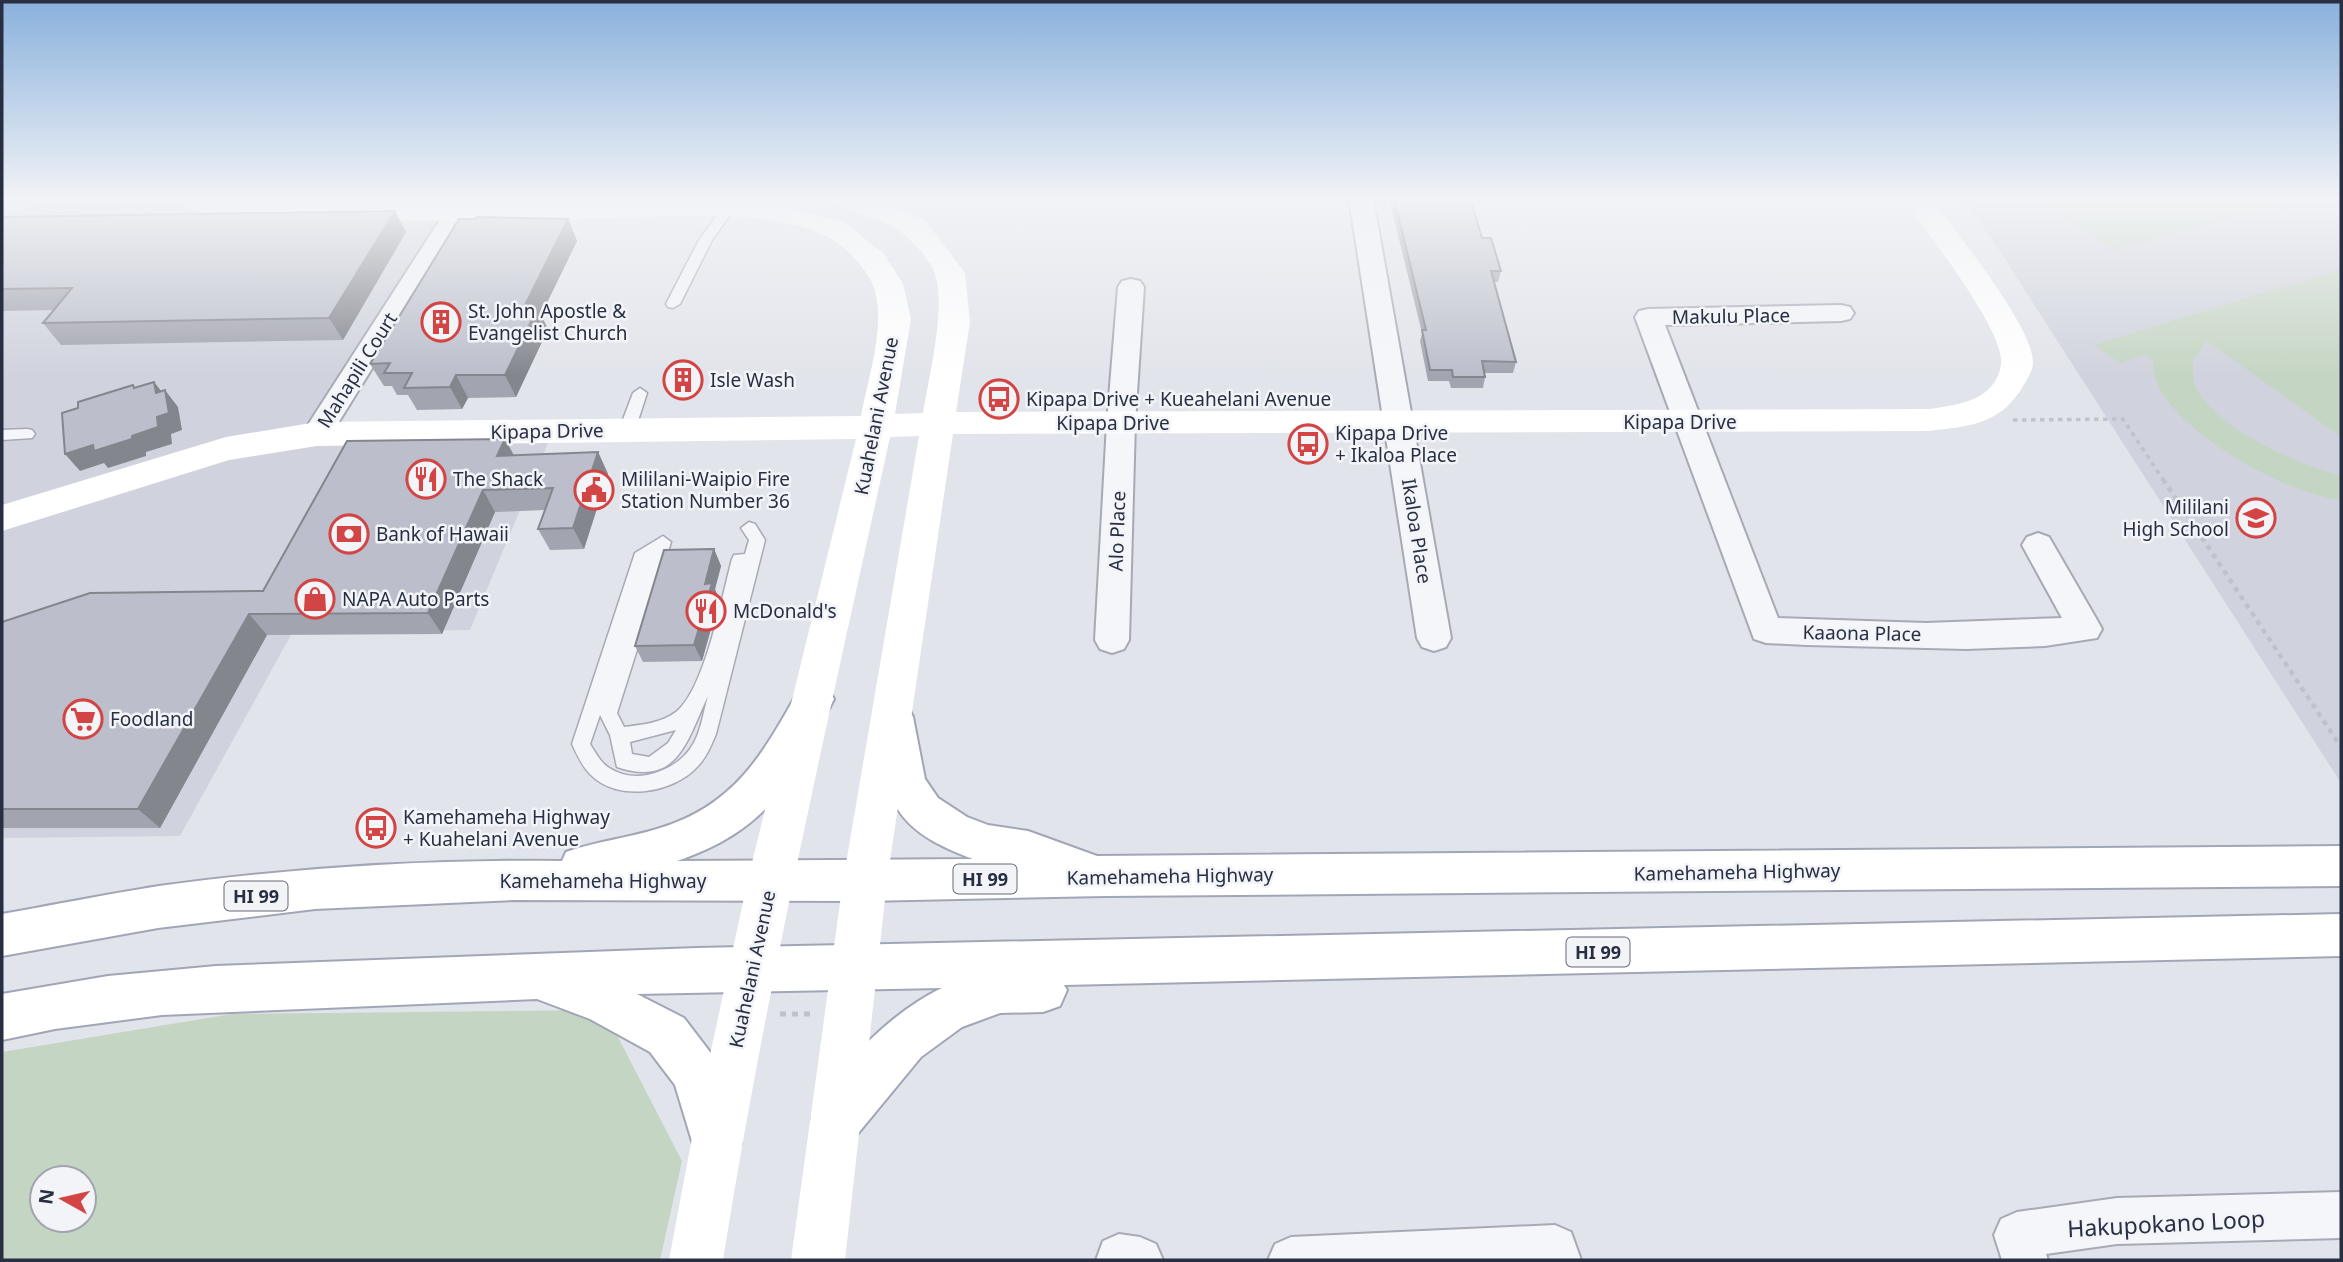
<svg xmlns="http://www.w3.org/2000/svg" width="2343" height="1262" viewBox="0 0 2343 1262" font-family="'Noto Sans',sans-serif">
<style>
.built{fill:#d0d3dd}
.green{fill:#c5d5c3;fill-rule:evenodd}
.lines{fill:none;stroke-linecap:round;stroke-linejoin:round}
.lane-casing{stroke:#a7aab5;stroke-width:3}
.street-casing{stroke:#a7aab5;stroke-width:4}
.primary-casing{stroke:#a1a6b7;stroke-width:4}
.path-far2{stroke:#c0c2ca;stroke-width:3.5;stroke-dasharray:4.5 4.5;stroke-linecap:butt}
.path-far1{stroke:#c0c2ca;stroke-width:4.5;stroke-dasharray:5 5;stroke-linecap:butt}
.path{stroke:#c0c2ca;stroke-width:5;stroke-dasharray:6 6;stroke-linecap:butt}
.lane{fill:#f5f6f9;fill-rule:evenodd}
.street{fill:#f5f6f9;fill-rule:evenodd}
.secondary{fill:#fff;fill-rule:evenodd}
.primary{fill:#fff;fill-rule:evenodd}
.wall{fill:#a2a4af}
.shaded-wall{fill:#84868e}
.building{fill:#bcbfcb;stroke:#84868e;stroke-width:2}
.labels{text-anchor:middle;dominant-baseline:central;stroke-width:5;stroke-linejoin:round;paint-order:stroke}
.shield{fill:#f2f4f8;stroke:#656a79;stroke-width:2}
.shield-label{font-size:18px;font-weight:bold;fill:#292f43}
.poi-label{font-size:19px;fill:#292f43;stroke:#f2f4f8;text-anchor:start}
.street-label{font-size:19px;fill:#292f43;stroke:#f2f4f8}
.near-street-label{font-size:23px;fill:#292f43;stroke:#f2f4f8}
</style>
<rect width="100%" height="100%" fill="#e2e4eb"/>
<path class="built" d="M125 198H188L206 204 457 212 317 434 553 431 470 630 292 633 180 836 2 838V216L29 207Z
M1963 198H2341V783L2001 253Z"/>
<path class="green" d="M2040 198H2302L2113 250Z
M2341 269V437L2207 341 2193 360C2193 369 2192 379 2196 387 2217 430 2298 464 2341 476V501C2319 496 2296 489 2275 479 2236 461 2150 410 2153 361L2145 355 2120 363 2094 345Z
M604 1010 682 1161 660 1260H2V1052L232 1014ZM42 1178H84V1220H42Z"/>
<g class="lines">
<g class="lane-casing">
<path id="lane" d="M729 204 735 208 712 240 680 304 673 308 668 307 666 304 699 240 724 205Z
M640 388 647 393 635 430 632 434H622L619 430 633 393Z
M27 429 32 430 35 434 32 438 2 440V430Z
M749 522 755 524 765 540 716 734C711 746 706 758 697 767 673 793 619 802 592 776 583 768 577 755 572 744L635 553 663 536 671 542 617 713 624 727C642 725 661 723 676 712 705 689 722 596 732 559L734 555 745 554 749 540 741 528ZM708 696C703 713 701 734 690 749 674 771 637 785 611 769 601 764 596 753 590 744L600 715 610 735 617 767C679 788 687 739 708 696ZM676 730 668 743 649 757 632 754 630 742Z"/>
</g>
<g class="street-casing">
<path id="street" d="M450 198H474L469 212 327 441 317 444 307 441 302 434 445 212Z
M1349 198H1373L1451 638 1446 647 1434 651 1422 647 1417 638Z
M1131 279 1140 281 1144 287 1135 423 1129 640 1124 649 1112 653 1100 649 1095 640 1107 423 1118 287 1122 281Z
M1841 305 1850 307 1854 313 1850 319 1841 321 1665 325 1778 618 1926 623 2062 618 2022 545 2027 537 2038 533 2049 537 2097 620 2102 629 2097 638 2045 646 1966 649 1806 645 1766 643 1754 639 1635 317 1639 311 1648 309Z
M2341 1192V1238L2117 1244 2046 1254 2048 1260H2002L1994 1235 2001 1219 2017 1212 2117 1198Z
M1555 1225 1571 1232 1581 1260H1268L1275 1244 1291 1237Z
M1119 1234 1140 1237 1156 1244 1163 1260H1096L1103 1241Z"/>
</g>
<g class="primary-casing">
<path id="primary" d="M814 683 828 688 834 699C792 781 770 829 677 861L973 859C913 836 890 818 879 753 876 735 871 721 879 705L893 700 907 705 913 717 925 779 938 798 967 817 988 825 1028 831 1097 856 2341 846V886L1105 896 865 901 514 900 315 909 158 928 2 956V914C54 905 107 894 159 886 292 868 428 859 562 861L566 852C597 841 629 838 660 828 736 805 764 752 800 688Z
M2341 914V956L1064 985 1067 990 1060 1006 1043 1012 1000 1013 962 1027 921 1057 855 1137 837 1144 819 1137 812 1119C833 1069 893 1011 942 988L637 994 684 1018 713 1056 741 1143 734 1161 716 1168 698 1161 675 1085 650 1052 590 1019 537 999 162 1015 55 1029 2 1040V994L108 976 216 966 697 948Z"/>
</g>
<path class="path-far2" d="M2013 420 2123 419 2164 481"/>
<path class="path-far1" d="M2163 479 2341 747"/>
<path class="path" d="M780 1014H810"/>
<use href="#lane" class="lane"/>
<use href="#street" class="street"/>
<path class="secondary" d="M174 198 457 203 729 199 788 207 845 223 884 254 903 284 911 319 895 414 923 413C929 376 946 309 935 274 930 257 904 232 889 224 874 217 839 209 831 198H874L925 220 965 273 970 322 956 412 1929 409C1957 405 1996 401 2001 364 2005 330 1924 229 1903 198H1931C1954 230 2034 327 2033 363 2033 371 2026 381 2022 388 1999 425 1969 426 1929 431L953 434 887 881 845 1260H791L843 881 919 436 890 437C830 711 767 983 723 1260H669L691 1143 748 879 856 439 317 446 229 460 2 531V505L226 437 317 422 861 416C868 378 889 317 871 281 863 264 841 242 822 234 752 206 666 217 592 219 483 220 373 223 264 218 242 217 187 217 174 198Z"/>
<use href="#primary" class="primary"/>
</g>
<path class="wall" d="M1389 198H1470L1482 238 1501 271 1498 282H1494L1516 362 1513 373H1485V377L1483 388H1451L1449 381H1428L1420 341 1422 333Z
M2 217 406 232 343 340 61 345 43 323 53 310 2 311Z
M568 219 577 241 541 315 548 329 516 397 468 398 462 409 417 410 408 395H397L392 386H384L370 364Z
M505 439 514 455 598 452 608 474 584 549 550 550 538 529 545 510 495 512 442 634 267 635 160 828H2V622L263 591Z
M714 549 721 566 715 589 719 600 702 661 643 662 635 646Z"/>
<path class="shaded-wall" d="M11 198H38L16 204Z
M395 211 406 232 343 340 329 318Z
M568 219 577 241 541 315 548 329 516 397 505 375 524 307Z
M456 375 468 398 462 409 450 387Z
M154 382 166 397 165 390 178 407 182 430 171 434 172 444 146 452V456L108 468 104 463 80 471 65 454 93 445 132 436 157 417Z
M505 439 516 460 497 456Z
M598 452 608 474 584 549 573 528Z
M483 490 495 512 442 634 428 613Z
M714 549 721 566 715 589 719 600 702 661 694 645 705 584Z
M249 614 267 635 160 828 138 809Z"/>
<path class="building" d="M1394 198H1470L1482 238H1491L1501 271H1491L1516 362 1482 361 1485 377H1453L1452 370H1430L1422 330H1426Z
M395 211 329 318 43 323 72 288 2 289V217Z
M477 217 568 219 524 307H538L505 375H456L450 387 404 388 412 373H384L390 363 370 364 459 219H476Z
M154 382 156 393 165 390 169 413 157 417 158 427 132 436V439L94 451 93 445 65 454 62 413 78 408V402L133 385 134 388Z
M505 439 497 456 598 452 573 528 538 529 553 488 483 490 428 613 249 614 138 809H2V622L90 593 263 591 347 441Z
M714 549 705 584 712 583 694 645 635 646 664 550Z"/>
<linearGradient id="sky" x2="0" y2="1"><stop stop-color="#89b1dd"/><stop offset="0.53" stop-color="#f2f3f6"/><stop offset="1" stop-color="#f2f3f6" stop-opacity="0"/></linearGradient>
<rect width="2343" height="375" fill="url(#sky)"/>
<defs>
<g id="building-ring" transform="scale(2.0125)"><circle r="9.5" fill="#f2f4f8" stroke="#d24544" stroke-width="1.5"/><path d="M-4-6H4V6H1V3H-1V6H-4ZM-2.5-4.3h1.7v1.8h-1.7ZM.8-4.3h1.7v1.8H.8ZM-2.5-1h1.7V.8h-1.7ZM.8-1h1.7V.8H.8Z" fill="#d24544"/></g>
<g id="bus-ring" transform="scale(2.0125)"><circle r="9.5" fill="#f2f4f8" stroke="#d24544" stroke-width="1.5"/><path d="M-5-6H5V4H4V6H2V4H-2V6H-4V4H-5ZM-3.5-4V0h7V-4ZM-3.5 1.2v1.5H-2V1.2ZM2 1.2v1.5H3.5V1.2Z" fill="#d24544"/></g>
<g id="restaurant-ring" transform="scale(2.0125)"><circle r="9.5" fill="#f2f4f8" stroke="#d24544" stroke-width="1.5"/><path d="M-5-6h1v4h1v-4h1v4h1v-4h1v5L-1.5 .5V6h-2V.5L-5-1ZM5-6V6H3V1.5H1.5Q1.5-4 5-6Z" fill="#d24544"/></g>
<g id="civic-ring" transform="scale(2.0125)"><circle r="9.5" fill="#f2f4f8" stroke="#d24544" stroke-width="1.5"/><path d="M-.6-6.5H3V-4.5H.6V-3L4-1V1h2V6H-6V1h2V-1L-.6-3ZM-1.2 2.5V6h2.4V2.5Z" fill="#d24544"/></g>
<g id="school-ring" transform="scale(2.0125)"><circle r="9.5" fill="#f2f4f8" stroke="#d24544" stroke-width="1.5"/><path d="M0-5L7-2L0 1L-7-2ZM-4 1L0 2.5L4 1V4Q0 6-4 4Z" fill="#d24544"/></g>
<g id="bank-ring" transform="scale(2.0125)"><circle r="9.5" fill="#f2f4f8" stroke="#d24544" stroke-width="1.5"/><path d="M-6-4H6V4H-6ZM0-2.3a2.3 2.3 0 1 0 0 4.6a2.3 2.3 0 1 0 0-4.6Z" fill="#d24544"/></g>
<g id="shop-ring" transform="scale(2.0125)"><circle r="9.5" fill="#f2f4f8" stroke="#d24544" stroke-width="1.5"/><path d="M-5-2.5h2.3a2.7 3.5 0 0 1 5.4 0H5L5.5 6h-11ZM-1.5-2.5h3a1.5 2.3 0 0 0-3 0Z" fill="#d24544"/></g>
<g id="supermarket-ring" transform="scale(2.0125)"><circle r="9.5" fill="#f2f4f8" stroke="#d24544" stroke-width="1.5"/><path d="M-6-5.5h2.5l.6 2H6L4.5 2H-2.5L-4.4-4H-6ZM-1.5 3.2a1.3 1.3 0 1 0 .1 0ZM3 3.2a1.3 1.3 0 1 0 .1 0Z" fill="#d24544"/></g>
</defs>
<g fill-rule="evenodd">
<use href="#building-ring" x="441" y="322"/>
<use href="#building-ring" x="683" y="380"/>
<use href="#bus-ring" x="999" y="399"/>
<use href="#bus-ring" x="1308" y="444"/>
<use href="#restaurant-ring" x="426" y="479"/>
<use href="#civic-ring" x="594" y="490"/>
<use href="#school-ring" x="2256" y="518"/>
<use href="#bank-ring" x="349" y="534"/>
<use href="#shop-ring" x="315" y="599"/>
<use href="#restaurant-ring" x="706" y="611"/>
<use href="#supermarket-ring" x="83" y="719"/>
<use href="#bus-ring" x="376" y="828"/>
</g>
<g class="labels">
<g class="shield">
<rect x="953.5" y="864.5" width="63" height="29" rx="5"/>
<rect x="224.5" y="881.5" width="63" height="29" rx="5"/>
<rect x="1566.5" y="937.5" width="63" height="29" rx="5"/>
</g>
<g class="shield-label">
<text x="985" y="879">HI 99</text>
<text x="256" y="896">HI 99</text>
<text x="1598" y="952">HI 99</text>
</g>
<g class="poi-label">
<text x="468" y="311">St. John Apostle &amp;<tspan x="468" dy="22">Evangelist Church</tspan></text>
<text x="710" y="380">Isle Wash</text>
<text x="1026" y="399">Kipapa Drive + Kueahelani Avenue</text>
<text x="1335" y="433">Kipapa Drive<tspan x="1335" dy="22">+ Ikaloa Place</tspan></text>
<text x="453" y="479">The Shack</text>
<text x="621" y="479">Mililani-Waipio Fire<tspan x="621" dy="22">Station Number 36</tspan></text>
<text x="2229" y="507" text-anchor="end">Mililani<tspan x="2229" dy="22">High School</tspan></text>
<text x="376" y="534">Bank of Hawaii</text>
<text x="342" y="599">NAPA Auto Parts</text>
<text x="733" y="611">McDonald's</text>
<text x="110" y="719">Foodland</text>
<text x="403" y="817">Kamehameha Highway<tspan x="403" dy="22">+ Kuahelani Avenue</tspan></text>
</g>
<g class="street-label">
<text transform="translate(1731 316) rotate(-1)">Makulu Place</text>
<text transform="translate(357 370) rotate(-58)">Mahapili Court</text>
<text transform="translate(876 416) rotate(-79)">Kuahelani Avenue</text>
<text x="1680" y="422">Kipapa Drive</text>
<text x="1113" y="423">Kipapa Drive</text>
<text transform="translate(547 431) rotate(-1)">Kipapa Drive</text>
<text transform="translate(1117 531) rotate(-88)">Alo Place</text>
<text transform="translate(1417 531) rotate(81)">Ikaloa Place</text>
<text transform="translate(1862 633) rotate(1)">Kaaona Place</text>
<text transform="translate(1737 872) rotate(-1)">Kamehameha Highway</text>
<text transform="translate(1170 876) rotate(-1)">Kamehameha Highway</text>
<text x="603" y="881">Kamehameha Highway</text>
<text transform="translate(752 969) rotate(-78)">Kuahelani Avenue</text>
</g>
<g class="near-street-label">
<text transform="translate(2166 1223) rotate(-3)">Hakupokano Loop</text>
</g>
</g>
<rect width="2343" height="1262" fill="none" stroke="#292f43" stroke-width="7"/>
<g transform="translate(63 1199) rotate(278)"><circle r="33" fill="#f2f4f8" stroke="#a2a5b0" stroke-width="2"/>
<path d="M0-5L12 26L0 18L-12 26Z" fill="#d24544"/>
<text y="-10" font-size="19" font-weight="bold" text-anchor="middle" fill="#292f43">N</text>
</g>
</svg>
